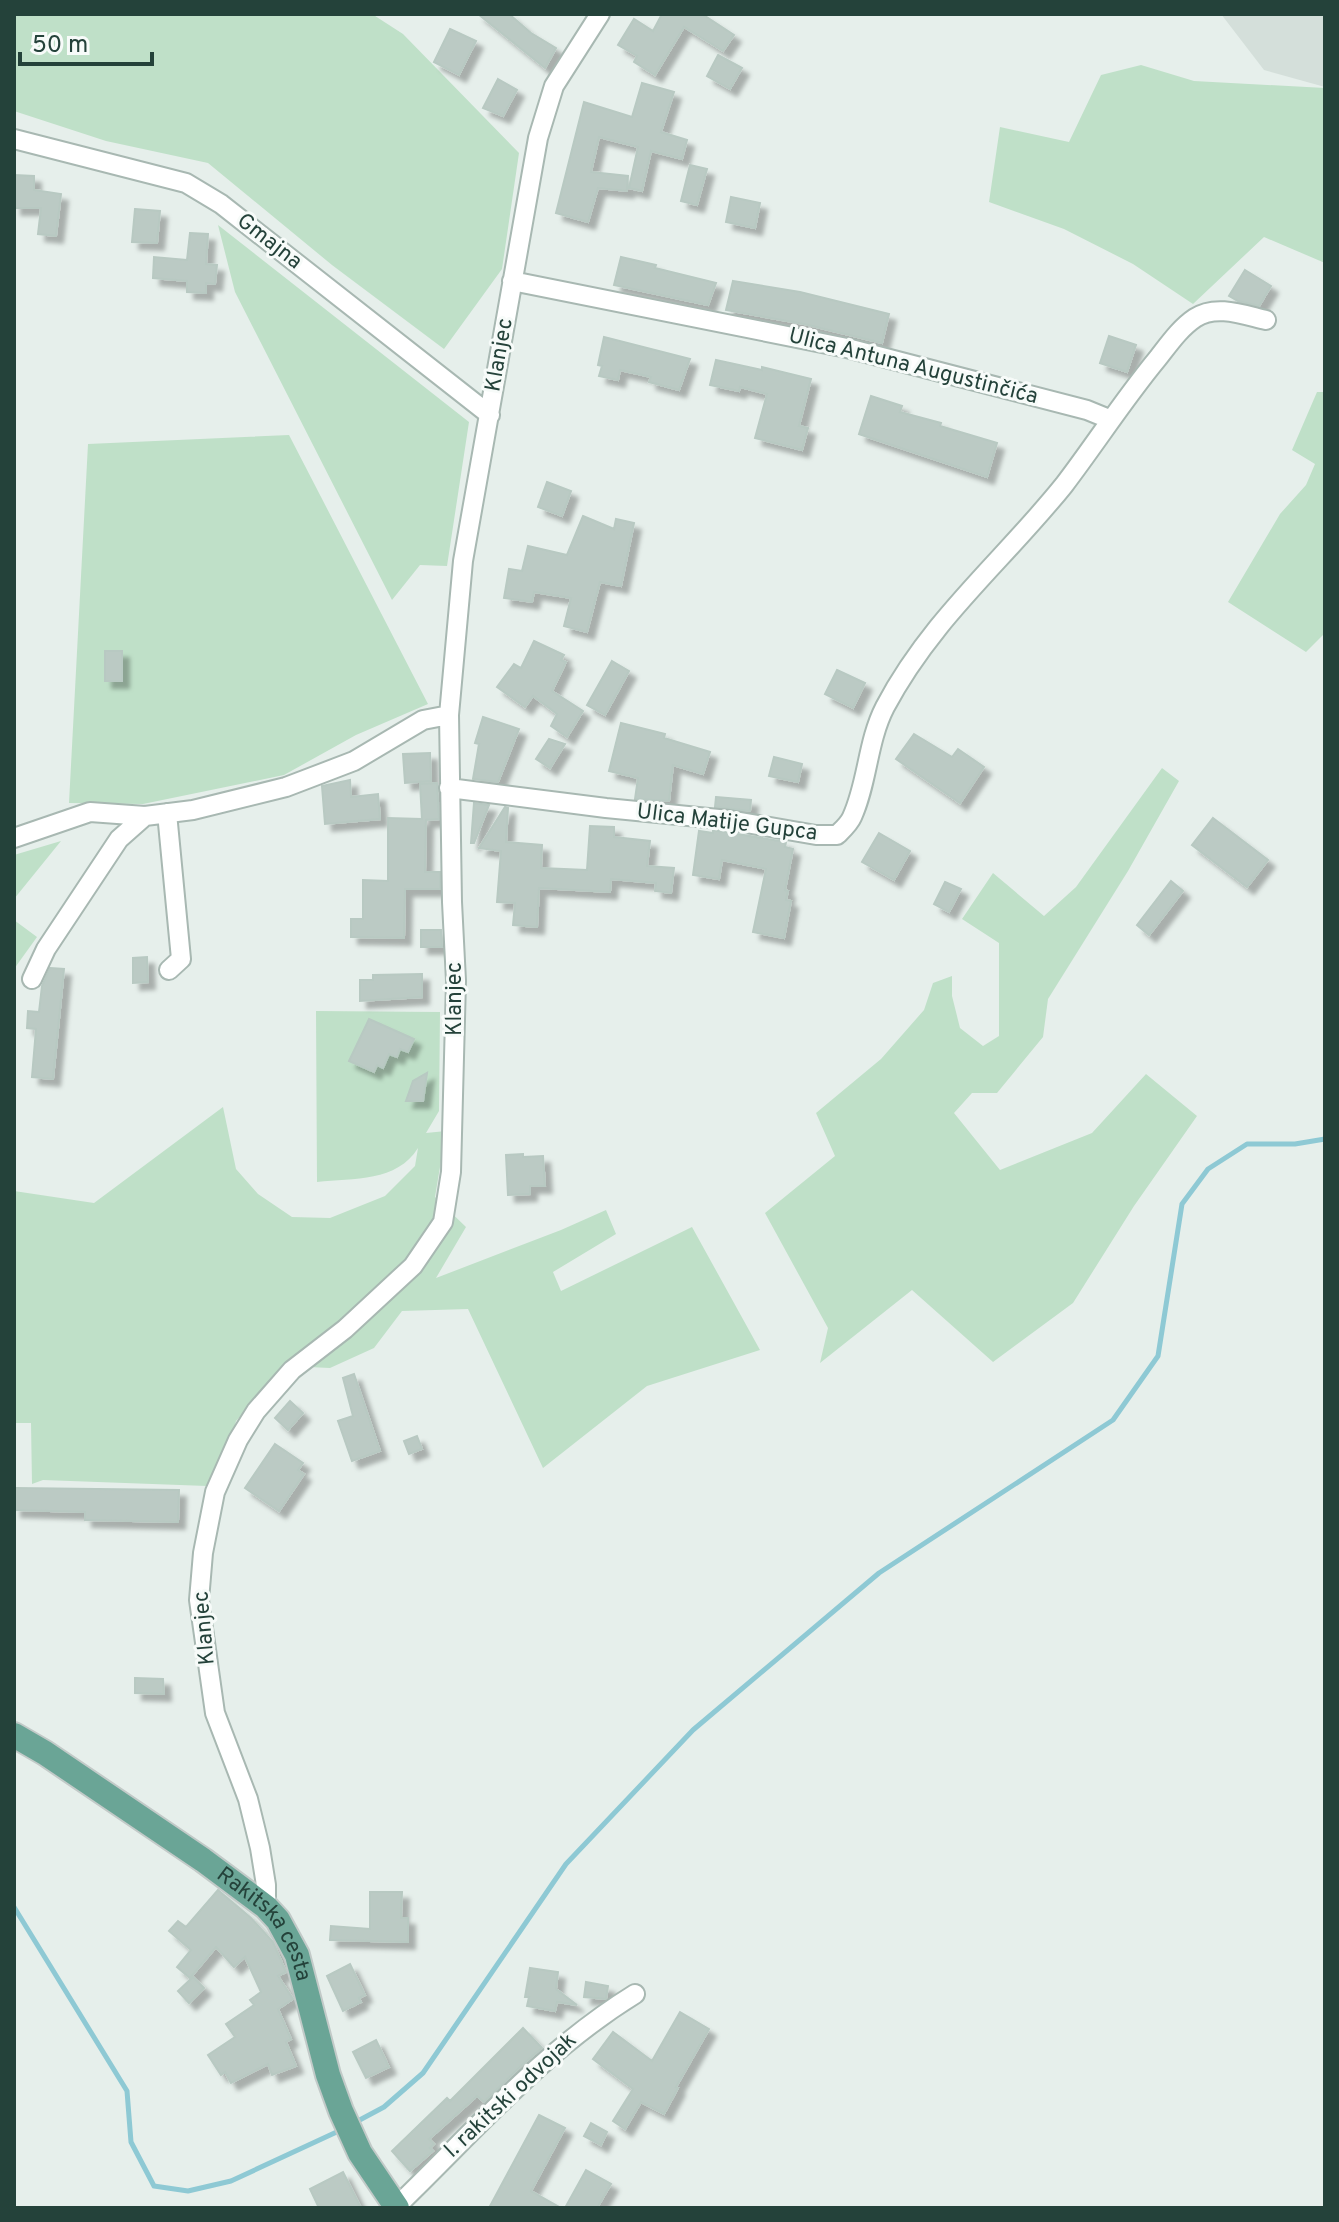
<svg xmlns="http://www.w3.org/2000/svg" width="1339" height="2222" viewBox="0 0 1339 2222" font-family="Overpass,sans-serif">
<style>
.built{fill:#d4dfda}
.green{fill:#bfe0c8}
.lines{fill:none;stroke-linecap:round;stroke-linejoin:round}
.stream{stroke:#8ec9d4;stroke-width:5}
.building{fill:#bbcac4;stroke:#b8c9c2;stroke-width:2;filter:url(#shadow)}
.minor-casing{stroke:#a8b8b2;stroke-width:22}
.major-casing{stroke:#c2cac8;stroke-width:28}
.minor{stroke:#fff;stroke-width:18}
.major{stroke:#6aa596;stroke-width:24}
.labels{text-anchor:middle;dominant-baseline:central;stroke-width:6;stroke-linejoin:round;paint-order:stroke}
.street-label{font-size:22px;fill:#24423a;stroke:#f7fbf9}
</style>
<defs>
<filter id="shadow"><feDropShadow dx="7" dy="7" stdDeviation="2" flood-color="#0004"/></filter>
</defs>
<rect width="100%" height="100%" fill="#e6efeb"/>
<path class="built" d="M1221 14H1325V87L1264 70Z"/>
<path class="green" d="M14 14H372L403 34 519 153 502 269 444 349 332 265 208 163 106 141 14 111Z
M1141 65 1194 81 1325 88V263L1264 237 1193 304 1133 264 1064 229 989 202 1000 127 1069 142 1101 75Z
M218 225 469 422 447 566 420 565 392 600 235 292Z
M1317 392H1325V633L1306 652 1228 602 1280 514 1306 485 1315 464 1292 450Z
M289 435 428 704 356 735 284 775 143 804 69 803 88 444Z
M1162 768 1179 781 1128 871 1048 999 1043 1037 997 1093H972L954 1113 1000 1170 1092 1133 1146 1074 1197 1116 1134 1206 1073 1303 993 1362 912 1290 820 1363 828 1328 765 1213 835 1156 816 1113 881 1059 924 1010 933 983 952 976V996L960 1028 983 1046 999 1036V943L962 919 993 873 1044 916 1076 887Z
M61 841 14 899V855Z
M14 920 37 937 14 969Z
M316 1011 440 1012 439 1111 426 1133 446 1131 435 1197 466 1227 436 1278 561 1230 606 1210 616 1234 553 1272 561 1291 692 1227 760 1350 647 1386 543 1468 468 1309 402 1311 374 1348 330 1368 287 1366 236 1421 227 1461 207 1486 43 1480 32 1484 31 1423H14V1191L94 1203 223 1107 236 1169 258 1194 292 1217 330 1218 385 1196 415 1166 418 1148C397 1182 354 1178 317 1182Z"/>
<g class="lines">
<path class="stream" d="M14 1907 127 2091 131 2142 154 2186 188 2191 231 2181 341 2130
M354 2123 384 2107 423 2073 566 1864 693 1730 879 1573 1113 1420 1158 1356 1182 1204 1208 1169 1247 1144H1295L1325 1139"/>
</g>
<path class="building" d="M478 14H509L531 33 556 48 545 68Z
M662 14H702L734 35 723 51 684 27 655 75 634 62 637 56 618 45 634 19 653 31Z
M450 29 476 41 459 75 434 62Z
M718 55 742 68 730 89 707 76Z
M498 79 517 90 503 116 483 108Z
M642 83 674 92 661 132 687 140 682 159 651 151 642 191 629 188 638 147 599 137 591 172 628 176 627 191 598 188 588 222 556 213 584 102 632 117Z
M690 165 707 169 697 205 681 201Z
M14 175 34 176V190L61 194 56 236 38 234 41 208H14Z
M731 197 760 203 755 228 726 222Z
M135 209 160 211 157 243 132 242Z
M190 233 208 234 206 264 217 265 215 284 206 283V293L187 292V281L153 278 154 257 187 260Z
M621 257 656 265 655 268 716 283 708 305 614 285Z
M1245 270 1271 286 1259 306 1238 301 1229 296Z
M733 281 800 292 889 314 882 343 804 324 726 310Z
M1109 336 1136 345 1127 372 1100 363Z
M604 337 690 359 679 390 649 382 651 377 620 370 618 380 599 376 602 366 598 365Z
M716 360 762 370V367L811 379 799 426 808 428 802 450 755 438 767 394 740 387 739 391 710 385Z
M871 396 902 406 900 412 941 423 940 426 997 443 987 477 859 434Z
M547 482 571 491 562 516 538 507Z
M583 516 614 529 616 519 634 523 621 586 600 582 587 632 564 626 571 598 534 592 532 602 504 598 509 569 522 571 528 546 567 555Z
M534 641 564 655 561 660 566 662 552 691 583 711 567 737 551 726 557 714 533 696 525 707 497 687 514 664 521 668Z
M105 651H122V681H105Z
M612 661 629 671 605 715 587 705Z
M837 670 865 683 853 708 825 694Z
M483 717 519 729 498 782 473 779 479 744 475 743Z
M621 723 665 734 664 738 710 752 703 774 673 765 669 801 635 799 638 778 609 771Z
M914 734 952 757 958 749 984 767 960 803 896 759Z
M549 739 565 744 550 768 536 759Z
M430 753 431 781 405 783 403 754Z
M774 757 802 764 798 782 769 776Z
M350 780 351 797 378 794 380 819 325 824 322 786Z
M437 783 439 819 426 820 425 872H440V889H405L404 938 351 937V919H363V880L388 881V818L422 819 420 784Z
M716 797 751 800 750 811 715 807Z
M474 803 489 805 474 843H471Z
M505 807 508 808 506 842 542 845 541 868 587 870 590 826 614 827V837L650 841 647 866 674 868 671 893 655 891 656 883 611 879 610 892 539 888 537 927 513 925 515 903 497 902 501 851 479 848Z
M1213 818 1268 860 1247 887 1192 845Z
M713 830 786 842 785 847 793 849 785 890 788 891 786 900 791 901 784 938 753 932 766 869 722 860 719 879 693 875 699 831 713 833Z
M879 833 910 851 894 880 862 862Z
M1171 881 1183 891 1149 935 1137 925Z
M945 882 961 889 949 912 934 904Z
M421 930H441L442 947H421Z
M147 957 148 982 133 983V958Z
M50 968 64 969 53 1079 32 1077 36 1029 27 1028 28 1011 39 1012 42 986Z
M422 974V997L360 1001V980H373V975Z
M369 1019 414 1039 408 1052 400 1049 397 1057 389 1054 383 1068 377 1065 374 1072 349 1061Z
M427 1073 423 1101H406L413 1081Z
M523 1154V1157L543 1156 545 1186H530V1194L508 1195 506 1155Z
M354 1374 380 1451 352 1461 338 1421 353 1416 343 1378Z
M290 1401 303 1413 288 1430 275 1418Z
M417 1436 422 1449 409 1454 404 1441Z
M275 1444 303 1463 298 1470 304 1474 279 1511 245 1488Z
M14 1488 179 1490 178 1522 85 1520V1512L14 1510Z
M135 1678 163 1679 164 1694 135 1693Z
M218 1890 251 1918 273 1942 286 1972 278 1976 293 1999 278 2009 291 2039 286 2042 296 2066 272 2075 268 2064 231 2083 225 2072 221 2075 208 2055 235 2037 226 2024 254 2005 250 2000 261 1992 245 1957 234 1967 216 1947 190 1978 177 1967 191 1950 169 1931 178 1921 186 1927Z
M370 1892H402L401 1918H408V1942L330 1940 331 1926 370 1929Z
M350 1964 365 1995 359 1998 361 2002 343 2011 327 1976Z
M530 1968 558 1972 556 1989 577 2005 557 2002 555 2011 527 2006 529 1997H525Z
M193 1977 204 1988 189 2003 178 1991Z
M586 1982 608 1986 606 1999 584 1997Z
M680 2012 709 2029 676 2087 678 2088 664 2114 641 2102 625 2129 613 2121 633 2089 593 2059 613 2032 652 2061Z
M523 2028 542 2048 522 2065 484 2102 477 2096 429 2139 434 2144 430 2148 433 2151 410 2171 392 2151 447 2098 450 2101Z
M376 2040 389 2067 366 2078 353 2052Z
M539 2115 565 2128 531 2191 561 2208H489Z
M591 2123 607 2132 601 2145 584 2136Z
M586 2170 611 2184 597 2208H565Z
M343 2172 361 2208H319L310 2189Z"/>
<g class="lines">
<g class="minor-casing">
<path id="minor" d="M14 139 186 183 221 204 490 415
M512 281 847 348 1087 410 1109 419
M449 788 606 808 729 820 816 835H837C842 830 849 824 852 817 868 782 867 742 885 707 932 618 1003 561 1064 485 1096 443 1124 399 1158 358 1169 344 1180 328 1195 318 1216 304 1244 315 1266 320
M167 813 181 959 169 970
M14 838 90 812 145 816
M32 979 46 949 119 839 145 816 193 810 286 787 354 761 423 720 449 715
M266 1907V1885L260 1848 248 1799 215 1713 199 1600 203 1553 215 1492 238 1440 256 1411 292 1370 345 1329 413 1266 443 1222 451 1172 456 981 452 902 449 715 463 561 538 138 554 86 600 14
M396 2207C474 2132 541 2052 635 1994"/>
</g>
<g class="major-casing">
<g id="major">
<path id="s1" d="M14 1735 45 1753 203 1860 266 1907 278 1920 297 1955 328 2075 341 2111 360 2153 397 2208"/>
</g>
</g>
<use href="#minor" class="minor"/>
<use href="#major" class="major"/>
</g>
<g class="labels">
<g class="street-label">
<text transform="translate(269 242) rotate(38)">Gmajna</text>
<text transform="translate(500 355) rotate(-80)">Klanjec</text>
<text transform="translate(913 367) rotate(14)">Ulica Antuna Augustinčića</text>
<text transform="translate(727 823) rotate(7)">Ulica Matije Gupca</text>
<text transform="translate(455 999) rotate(-90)">Klanjec</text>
<text transform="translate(205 1628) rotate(-95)">Klanjec</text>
<text stroke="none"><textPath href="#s1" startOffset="318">Rakitska cesta</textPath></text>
<text transform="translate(511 2096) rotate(-43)">I. rakitski odvojak</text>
</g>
</g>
<rect width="1339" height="2222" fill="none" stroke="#24423a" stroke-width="32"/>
<path d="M20 52v12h132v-12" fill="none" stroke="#24423a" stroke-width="4"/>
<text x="32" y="52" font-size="24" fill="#24423a" stroke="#f7fbf9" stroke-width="6" paint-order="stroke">50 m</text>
</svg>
